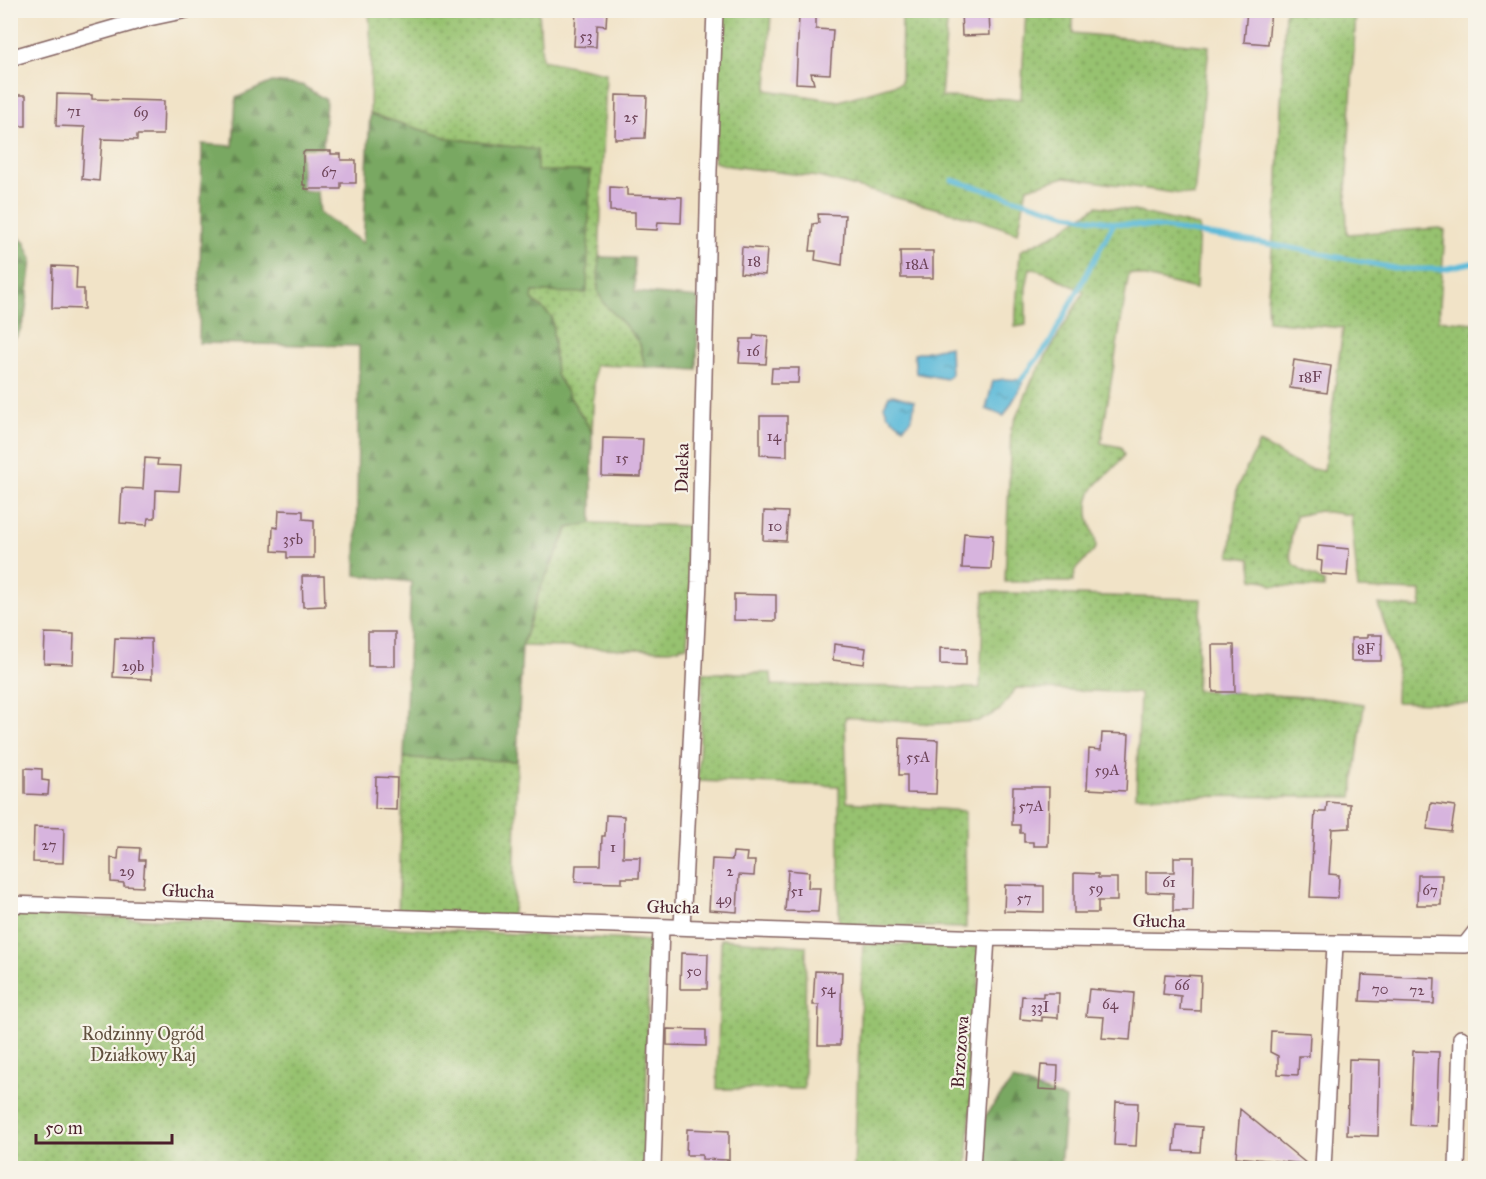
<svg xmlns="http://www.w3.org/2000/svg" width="1486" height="1179" viewBox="0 0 1486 1179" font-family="'IM FELL Great Primer',serif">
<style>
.grass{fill:url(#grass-dots);stroke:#70704d;stroke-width:1.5}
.forest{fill:url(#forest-firs);stroke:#626446;stroke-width:1.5}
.water{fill:url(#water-ripples);stroke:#526c82;stroke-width:1.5}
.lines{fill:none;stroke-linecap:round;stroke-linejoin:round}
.stream{stroke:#5bbad9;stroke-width:5}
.building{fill:#d7b4de}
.street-casing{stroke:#846462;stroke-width:18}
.street{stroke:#fff;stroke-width:15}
.labels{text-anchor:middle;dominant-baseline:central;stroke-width:4.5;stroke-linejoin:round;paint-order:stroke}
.number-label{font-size:15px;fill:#6d4458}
.street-label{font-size:18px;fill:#4a1f2b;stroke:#f7f3e8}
.park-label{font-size:18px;fill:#61503f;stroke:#f7f3e8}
</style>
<defs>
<pattern id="grass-dots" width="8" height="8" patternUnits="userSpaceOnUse" patternTransform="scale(1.5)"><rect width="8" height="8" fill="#97c26f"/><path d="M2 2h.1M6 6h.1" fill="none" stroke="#7d9d5b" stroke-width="1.8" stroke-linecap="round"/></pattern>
<pattern id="forest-firs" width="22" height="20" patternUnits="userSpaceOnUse" patternTransform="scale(1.5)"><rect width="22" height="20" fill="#79a862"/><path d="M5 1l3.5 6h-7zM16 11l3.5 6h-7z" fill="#658851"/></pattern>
<pattern id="water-ripples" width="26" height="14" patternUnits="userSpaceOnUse" patternTransform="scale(1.5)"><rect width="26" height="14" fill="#5bbad9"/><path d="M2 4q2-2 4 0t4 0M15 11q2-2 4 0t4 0" fill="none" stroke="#4d97b0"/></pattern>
</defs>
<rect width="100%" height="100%" fill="#f7f3e8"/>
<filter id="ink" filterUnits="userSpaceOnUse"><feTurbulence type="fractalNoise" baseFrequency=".0167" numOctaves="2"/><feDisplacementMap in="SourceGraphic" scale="12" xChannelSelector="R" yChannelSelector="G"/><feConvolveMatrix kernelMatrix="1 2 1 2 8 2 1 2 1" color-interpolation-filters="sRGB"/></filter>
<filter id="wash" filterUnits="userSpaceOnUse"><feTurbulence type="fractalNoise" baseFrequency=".008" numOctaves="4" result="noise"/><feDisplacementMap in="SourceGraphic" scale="24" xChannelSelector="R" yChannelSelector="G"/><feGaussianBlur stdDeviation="1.35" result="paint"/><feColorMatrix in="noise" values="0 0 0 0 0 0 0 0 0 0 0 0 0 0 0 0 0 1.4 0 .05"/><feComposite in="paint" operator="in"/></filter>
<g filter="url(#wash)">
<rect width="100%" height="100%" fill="#f1e3c7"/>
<path class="grass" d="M369 11H539L542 60 606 73 598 292 640 344 645 367 595 365 592 432 556 375 552 317 532 299 537 151 448 138 370 114 371 46Z
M721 11H771L767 90 839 101 901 83 902 11H948L941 97 1021 99 1026 11H1073V33L1209 46 1194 196 1065 177 1027 188 1018 233 980 220 818 177 729 166 714 162Z
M1285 11H1356L1346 193 1347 234 1440 228 1445 230 1439 320 1475 323V704L1396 702 1397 661 1378 604 1421 608V591L1358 589 1351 515 1319 511 1296 516C1293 527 1286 556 1294 564 1301 571 1316 577 1324 582V588L1273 586 1266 581 1253 579 1250 559 1230 556 1237 488 1259 443C1285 455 1293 467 1324 471L1343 328 1268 321 1267 301 1277 201Z
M1097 206 1134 211 1199 226 1196 289 1129 273 1101 443 1121 447 1124 455C1111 479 1086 480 1088 512 1088 525 1097 535 1096 548L1076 569 1073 582H1005L1011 429 1033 378 1084 292 1047 273 1030 268 1026 288V325L1015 327 1020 251 1055 234Z
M592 523 695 526 687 646 670 650 522 646 540 589 569 528Z
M984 592 1201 599 1196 690 1321 698 1364 704 1352 797 1136 796 1140 693 1016 688 1000 710 980 721 933 724 845 717 847 802 965 811 966 928 839 925V786L698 781 703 673H771L772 685 980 688Z
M404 758 517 761 514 905 511 922 398 914Z
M11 914 359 926 649 941 645 1168H11Z
M721 939 806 946 804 1089H717Z
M863 944 981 946 967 1168H854Z"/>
<path class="forest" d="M272 82 302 85 326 100 323 148H301L302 190 318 192 320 213 363 243 370 114 448 138 537 150V171H590L587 293 533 292 532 299 552 317 556 375 592 432V523L568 528 540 589 522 646 517 761 404 758 411 582 356 575 359 346 199 343 202 144 233 146 236 98Z
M11 230 25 243 32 259 25 317 18 335 11 341Z
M599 257 634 258 635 292 698 298 697 370 645 367 640 344 625 325 605 305 598 292Z
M1013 1080 1066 1099 1060 1168H982L985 1116Z"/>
<path class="water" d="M950 346 951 375 946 379 916 373 914 354Z
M1004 379 1021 380 1023 384 1004 416 986 409 993 381Z
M893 395 914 401C914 412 913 421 903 427L888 415 884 406 889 396Z"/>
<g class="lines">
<path class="stream" d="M952 180 1067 214 1114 223 1165 228 1287 247 1399 269H1443L1476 262
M1021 380 1049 344 1114 223"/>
</g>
<g id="blocks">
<path class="building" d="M576 10H607L606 26 597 25 596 47 574 46Z
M961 10H989L990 35 962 36Z
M1247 10H1271L1268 44 1244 42Z
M799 16 816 17V29L833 30 830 74 811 73 814 84 796 83Z
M57 94 92 95V99L164 101 163 135H137V140L102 139 99 181 82 179 85 127 56 126Z
M10 95H26V126H10Z
M616 95 647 96 645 138 615 139Z
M305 151H331V154H341V160H356V183H341V189H305V185H303V153Z
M610 187 627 188V195L682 197 681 223 658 222 657 230 635 229V212L610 211Z
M818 214 845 215 842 265 815 260 816 251H810L813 224 819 223Z
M742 247 767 249 765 275 740 273Z
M900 251H933V278H901Z
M53 266 77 267 76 289H84V309L52 308Z
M754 335 768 336 766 364 739 363 741 339H753Z
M1294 360 1331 366 1327 393 1290 388Z
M772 368H799L798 383H771Z
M760 416H787V456L760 455Z
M603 438 643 439 641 477 602 476Z
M145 458 158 459 157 465 181 466 179 491 156 490 155 518H148L147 525 120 523 122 488 143 489Z
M279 510 303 511V519L314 520V558H287V552L272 551 273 527 278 528Z
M764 511 788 512 786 541 763 540Z
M964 533 993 535 991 569 962 568Z
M1318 546 1349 549 1347 576 1321 574 1322 561 1317 560Z
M302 576H324L325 606 303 607Z
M734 594 776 595V621L734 620Z
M368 632H395V666H368Z
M45 633 74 634 73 664 44 663Z
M1367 635H1382L1381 661H1351V638H1367Z
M115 638 151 639 152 679 113 677Z
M834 644 866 648 864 664 833 660Z
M1212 645H1234L1235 692H1213Z
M940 648 966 649V665L940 664Z
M1102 733 1129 734 1126 791 1087 789 1089 749 1101 750Z
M900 738 938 740 936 794 907 793V775H899Z
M25 768 42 769V780L49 781 48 795 25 794Z
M376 777 397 778 396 810 375 809Z
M1013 787H1049L1048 846H1033V842H1024V833H1020V825H1012Z
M1327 802 1350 804V828L1332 829 1329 874 1339 875 1338 898 1310 897 1315 812H1326Z
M1431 803 1455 806 1451 832 1427 829Z
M606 815 624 816 623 857H640L639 878H622V883L575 882 576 865H601L602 836H605Z
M34 827 64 828 63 863 33 862Z
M119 847 140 848 139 860H145L143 887 124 886V883L111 882V858L118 859Z
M733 852 747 853 746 861H755L754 876 739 875 737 912 709 910 712 859 732 860Z
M1174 857H1194L1193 911H1173V893L1146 892V872H1174Z
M788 870 809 872 808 888H820L818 912 785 911Z
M1074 873 1098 874V878H1117V901H1098V913H1074Z
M1418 875H1442L1441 905H1417Z
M1005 885 1044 886V912L1004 911Z
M681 953 708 954 707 989H680Z
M815 971 842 972 840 1045H818L819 1005H813Z
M1165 974 1201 976 1200 1011 1180 1010 1181 996 1163 994Z
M1362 975 1435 978 1434 1004 1360 1001Z
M1089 989 1134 993 1130 1040 1102 1038 1104 1017 1086 1016Z
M1043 993H1059L1058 1018 1042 1017V1021L1020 1019 1022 996 1043 997Z
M667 1029 706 1030V1046L667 1045Z
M1271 1031 1310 1033 1309 1056H1299L1298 1075 1278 1074V1056L1270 1052Z
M1413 1051 1439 1052 1436 1126 1410 1125Z
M1349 1059 1380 1060 1378 1136 1347 1135Z
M1041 1065 1058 1066 1057 1090 1039 1089Z
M1116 1102 1138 1103 1136 1146 1114 1145Z
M1240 1109 1307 1164 1236 1157Z
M1176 1125 1202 1127 1200 1152 1174 1151Z
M687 1129 729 1131V1160L702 1159V1155H686Z"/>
</g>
</g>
<g filter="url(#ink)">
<use href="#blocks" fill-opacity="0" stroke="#846462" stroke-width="1.5"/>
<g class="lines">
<g class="street-casing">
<path id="street" d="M10 58 149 18 187 10
M10 904 987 938 1465 945 1476 931
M682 927 699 582 709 170 715 10
M653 1168 661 927
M972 1168 987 938
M1323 1168 1335 944
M1457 1168 1461 1038"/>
</g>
<use href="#street" class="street"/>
</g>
</g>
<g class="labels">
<g class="number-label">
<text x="586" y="36">53</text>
<text x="74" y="111">71</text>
<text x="141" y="112">69</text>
<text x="631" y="117">25</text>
<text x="329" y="172">67</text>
<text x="754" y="261">18</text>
<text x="917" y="264">18A</text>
<text x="753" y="351">16</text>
<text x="1310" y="377">18F</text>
<text x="774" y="436">14</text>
<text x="622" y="458">15</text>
<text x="775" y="526">10</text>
<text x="293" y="539">35b</text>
<text x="1366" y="649">8F</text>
<text x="133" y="666">29b</text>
<text x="918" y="757">55A</text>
<text x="1107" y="770">59A</text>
<text x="1031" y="806">57A</text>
<text x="49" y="845">27</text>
<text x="613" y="847">1</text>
<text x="127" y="871">29</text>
<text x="730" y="871">2</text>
<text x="1169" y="882">61</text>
<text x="1096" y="888">59</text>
<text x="1430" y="890">67</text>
<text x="797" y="891">51</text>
<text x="1024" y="898">57</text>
<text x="724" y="899">49</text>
<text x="694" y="971">50</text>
<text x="1182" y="985">66</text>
<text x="828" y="989">54</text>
<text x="1380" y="989">70</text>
<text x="1417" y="990">72</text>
<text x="1110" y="1004">64</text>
<text x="1040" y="1007">33I</text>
</g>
<g class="street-label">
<text transform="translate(682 468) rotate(-89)">Daleka</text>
<text transform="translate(188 891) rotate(2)">Głucha</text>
<text transform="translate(673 907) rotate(1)">Głucha</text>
<text transform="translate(1159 921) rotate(1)">Głucha</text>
<text transform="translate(960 1052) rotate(-86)">Brzozowa</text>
</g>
<g class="park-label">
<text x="143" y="1034">Rodzinny Ogród<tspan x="143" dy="21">Działkowy Raj</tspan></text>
</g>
</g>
<rect width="1486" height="1179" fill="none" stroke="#f7f3e8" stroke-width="36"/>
<path d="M36 1134v9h136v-9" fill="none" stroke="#4a1f2b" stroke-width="3"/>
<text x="45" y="1134" font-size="18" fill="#4a1f2b" stroke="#f7f3e8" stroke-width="4.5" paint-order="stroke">50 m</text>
</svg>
